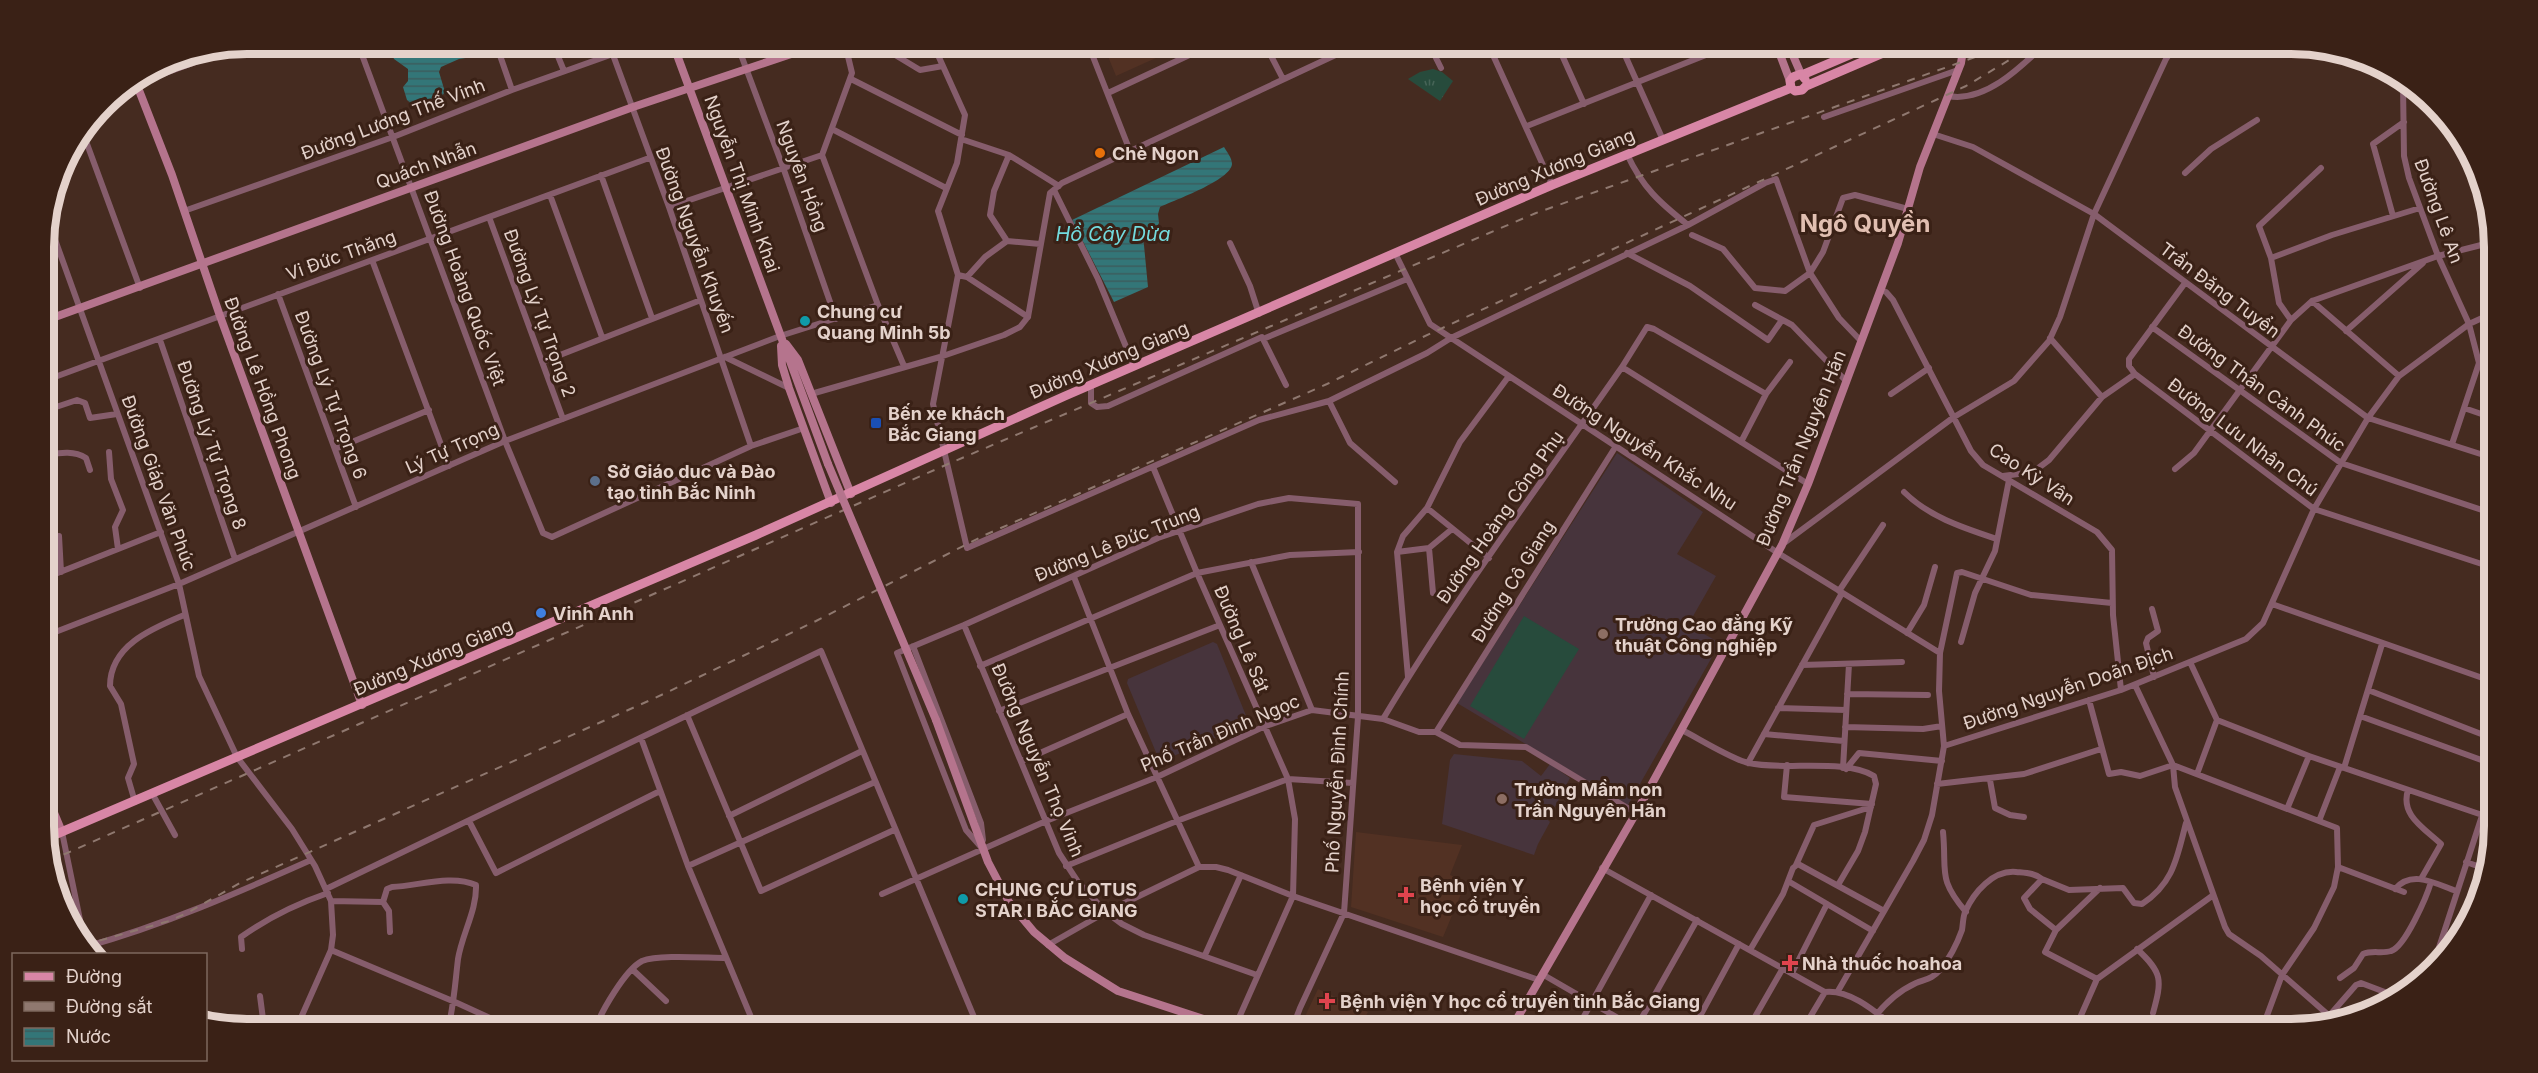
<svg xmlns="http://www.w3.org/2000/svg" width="2538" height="1073" viewBox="0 0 2538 1073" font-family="Inter,sans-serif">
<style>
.built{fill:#523123}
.education{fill:#47343c}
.grass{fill:url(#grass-tufts)}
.pitch{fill:#274b3c}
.water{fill:url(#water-rules)}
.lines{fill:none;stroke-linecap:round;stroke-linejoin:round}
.street{stroke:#865d6c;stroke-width:6}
.secondary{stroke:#b5748d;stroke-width:8}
.primary{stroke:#d886a6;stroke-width:9}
.rail{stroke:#8f786f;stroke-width:2;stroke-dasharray:8 8;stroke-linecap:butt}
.secondary-bridge{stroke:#b5748d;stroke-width:8}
.food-dot{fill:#e8710a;stroke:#3a2116;stroke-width:2}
.culture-dot{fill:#0f9aa8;stroke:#3a2116;stroke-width:2}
.transit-dot{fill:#1a4fb4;stroke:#3a2116;stroke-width:2}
.service-dot{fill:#5c6f8a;stroke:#3a2116;stroke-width:2}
.shop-dot{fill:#3f7fe0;stroke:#3a2116;stroke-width:2}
.education-dot{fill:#8d6e63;stroke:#3a2116;stroke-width:2}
.health-dot{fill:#e0444e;stroke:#3a2116;stroke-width:2}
.labels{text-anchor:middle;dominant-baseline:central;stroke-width:6;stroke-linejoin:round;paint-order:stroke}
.street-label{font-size:18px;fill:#e4d2cb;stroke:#3a2116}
.poi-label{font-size:18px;font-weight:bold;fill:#e4d2cb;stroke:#3a2116;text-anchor:start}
.water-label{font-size:20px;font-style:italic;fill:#73dbde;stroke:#3a2116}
.district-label{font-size:24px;font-weight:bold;fill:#e1bfb1;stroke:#3a2116}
.rim{fill:none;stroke:#e4d2cb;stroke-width:8}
</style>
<defs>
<pattern id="grass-tufts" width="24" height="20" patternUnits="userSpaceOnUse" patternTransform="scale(1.5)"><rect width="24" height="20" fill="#274b3c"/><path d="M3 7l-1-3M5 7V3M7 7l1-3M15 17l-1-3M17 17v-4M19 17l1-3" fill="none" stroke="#466457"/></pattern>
<pattern id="water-rules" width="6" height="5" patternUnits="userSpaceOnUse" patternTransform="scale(1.5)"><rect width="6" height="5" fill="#337678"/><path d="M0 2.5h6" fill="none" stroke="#3b5d5d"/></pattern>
</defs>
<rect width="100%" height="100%" fill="#452b20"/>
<path class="built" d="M1103 44H1187L1116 76Z
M1356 832 1462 845 1450 875 1466 882 1443 937 1351 907Z
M1318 989 1368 1012 1359 1029H1299Z"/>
<path class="education" d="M1617 453 1703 512 1677 554 1716 576 1688 625 1720 643 1628 805 1457 703Z
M1213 642 1217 644 1249 723 1160 762 1127 683 1128 679Z
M1454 754 1522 761 1541 776 1550 764 1570 778 1548 820 1550 822 1538 844 1534 855 1442 824 1450 760Z"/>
<path class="grass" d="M1433 69 1442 72 1453 81 1440 101 1408 79 1420 72Z"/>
<path class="pitch" d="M1524 616 1579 649 1524 739 1470 706Z"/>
<path class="water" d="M388 44H471L474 54 472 57 459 59 441 67 439 72 445 92 442 96 414 106 407 100 403 87 408 81V69L394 59Z
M1224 147C1227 152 1232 158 1232 164 1231 180 1175 200 1160 207L1158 214 1159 223 1156 228 1143 235 1148 287 1114 302 1072 220Z"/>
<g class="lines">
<path class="street" d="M358 44 505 441 543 533 552 537 751 446 804 428
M496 44 512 90
M553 44 564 71
M609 44 669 207 751 446
M737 44 784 170 836 319
M845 44 852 73 822 155 878 305 904 366
M877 44 920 70 943 66
M933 44 965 115 957 163 938 211 958 275 933 404 967 548 1259 420 1329 401 1427 353 1451 338 1688 225 1765 183 1776 179 1810 273 1823 252 1843 198 1855 195 1908 209
M1088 44 1130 151
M1265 44 1283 79
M1429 44 1441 68
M1488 44 1552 185
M1557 44 1584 104
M1620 44 1663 140
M851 79 962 135
M2403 85 2404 156 2409 178 2438 256 2469 324 2479 363 2493 367
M119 90 245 44
M1108 93 1213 44
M1948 96C1985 103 2021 67 2045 44
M1824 117 1958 70
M1527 126 1726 47
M832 129 946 188
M83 133 140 288
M1933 134 1973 147 2094 214 2368 418 2493 458
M961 139 1009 155
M1627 154C1642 187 1660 203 1688 225
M2185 173 2211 149 2257 120
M601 175 652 318
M1054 190 1098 279 1134 366
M550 195 602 337
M669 207 822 155
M184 211 393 137 512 90 613 54
M2393 216 2373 144 2404 122
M489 217 563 419
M48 220 179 584 199 676 237 757 292 829 315 866 331 901 333 935 331 950 296 1029
M1692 235 1723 249 1755 288 1785 291 1810 273 1839 318 1861 341
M1230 243 1250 286 1259 314
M1040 244 1007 241 990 215 994 191 1009 155 1059 186
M1395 253 1430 324 1778 553 1940 653 1939 691 1944 746 1932 815 1924 840 1913 861 1838 991
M1627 253 1690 286 1768 340 1782 320
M2271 258 2332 235 2420 208
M372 260 449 466
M958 275 967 277 1028 317
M967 277 985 257 1007 241
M2185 283 2129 359V366L2135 374 2314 509 2494 568
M1880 290 1886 292 1893 300 1971 451 1983 465 2097 532 2112 550 2113 615 2121 690
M278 294 356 507
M2312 301 2399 376
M1755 305 1792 325 1846 381
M2291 320 2279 303 2271 258 2259 226 2321 168
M2152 327 2341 463 2494 514
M2346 331 2423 263
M2050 338 2102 397
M1263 339 1407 279
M160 340 235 559
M725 357 789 388
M542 362 701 300
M1622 367 1647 327 1654 329 1766 394
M44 381 649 158
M1091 385V403L1097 407 1108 406 1262 337 1286 385
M811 394 940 357 1004 335 1020 327 1028 317 1050 193 1062 183 1359 44
M1891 394 1929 368
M1329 401 1350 443 1395 482
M2464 408 2493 418
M44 411 77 400 85 403 90 418 117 414
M1741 442 1766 394 1790 362
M2452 444 2479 363
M335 449 429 410
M109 452 111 479 123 510 115 527 118 549
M51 454 55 490
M44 455C59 453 73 450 86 458L90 470
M1153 467 1197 573 1288 779 1295 819 1293 896 1234 1029
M2175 469 2194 453 2291 320 2312 301 2438 256 2493 242
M2003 476 2026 473 2037 469 2049 460 2102 397 2135 374
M1904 492C1929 517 1964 528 1997 539
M1427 508 1489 558
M59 536 61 572
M1784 543 1954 417 2014 381 2049 341 2060 317 2094 214 2166 59 2176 44
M1429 548 1433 593
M1397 552 1429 548 1452 529
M1251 562 1312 710
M1074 577 1128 714 1199 867H1216L1228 870 1293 896 1539 980
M45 578 161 532
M1839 591 1883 525
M2272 604 2494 682
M2152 609 2158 631 2148 638 2146 643 2154 677
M964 625 1059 853 1078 882 1106 912 1122 924 1144 935 1257 975
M1907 633 1924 605 1935 567
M45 636 179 584 505 441 780 336 878 305
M1961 642 1975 593 1995 551 2009 480
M913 646 981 823 983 840
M1940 653 1957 573 1962 572 2031 595 2112 603
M2190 662 2217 720 2309 756 2494 819
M1802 665 1902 662
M980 666 1197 573 1290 555 1359 552
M1408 677 1397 552 1403 536 1427 508 1460 442 1509 376
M2135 685 2173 765 2337 828 2338 867 2334 887 2314 928 2282 975 2262 1029
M2368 690 2494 739
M1847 694 1928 695
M2089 700 2109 774 2121 772 2140 776 2173 765 2175 787 2225 927 2229 934 2261 956 2333 1019
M1778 708 1846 710
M999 711 1220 625
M687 715 761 891 894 830
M2360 716 2487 762
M1383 719C1456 597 1541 483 1622 367L1808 484
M1845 727 1923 729 1942 726
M1682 730C1698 738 1733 760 1749 763 1783 771 1845 758 1874 776L1876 784 1865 832 1858 851 1838 885
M1436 732 1616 446
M1764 734 1844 741
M641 738 688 866 875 782
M2494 743 2488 753 2487 762 2494 769
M1944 746 2121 690 2246 639 2263 623 2314 509 2368 418 2399 376 2469 324 2493 313
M1022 761 1128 714
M1748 763 1842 593
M1787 765 1784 797 1872 804
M1843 768 1849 664
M2344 768 2382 644
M1846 769 1859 753 1942 761
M2197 774 2217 720
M1990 780 1995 808 2010 815 2024 817
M1937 784 2024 774 2101 749
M2408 790C2400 815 2424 828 2441 844L2421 879
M153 795 175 835
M135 802 128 778 134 764 121 704 110 686C110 645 153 628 184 615
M2287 809 2309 756
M729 816 862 751
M469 821 496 873 660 791
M2319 821 2340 767
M62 832 86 949
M1943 832C1947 872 1937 878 1966 912
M981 847 966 830 897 653 964 625 1158 538 1258 504 1289 498 1358 504V717L1344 913 1300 1008 1292 1029
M2466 862 2486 869
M1796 865 1814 825 1871 807
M688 866 756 1029
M1066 866 1177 821 1288 779 1353 783
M2338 867 2404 892
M1602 868 1825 992C1851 989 1878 1014 1897 1029
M1788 881 1873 931
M326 889 821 651 979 1029
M2395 889C2412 869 2436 884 2456 891
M882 894 1046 821 1157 777 1263 727 1312 710 1383 719 1419 732H1436L1460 745 1526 747 1636 813
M331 901 383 902 387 889 392 887C418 886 451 874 476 885 477 910 462 934 458 959 455 984 454 1004 448 1029
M383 902 389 911 390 932
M2056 930 2030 909 2024 898 2042 879 2069 890 2123 888 2134 903 2142 904C2174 883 2177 857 2186 823
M1048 945 1106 912 1199 867
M85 947C164 925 237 893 311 860
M242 949 241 937C269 917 296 904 328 893
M2137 949C2163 973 2162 980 2153 1013
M331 950 455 1002 514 1029
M1750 950 1783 894 1793 868 1798 864 1884 911
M1205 955 1241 875
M632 969 666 1001
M2432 969 2494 779
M1792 973 1827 904
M1542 974 1637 1029
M2340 978 2354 968 2363 954C2372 950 2382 954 2391 951 2405 947 2427 896 2431 882
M2097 979 2045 952 2056 930 2100 888
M260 996 263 1019
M2329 1016 2356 985 2361 983 2398 997
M206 1017 263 1019 346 1029
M226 1025 276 1029
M1636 1028 1697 920
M595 1029C601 1012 625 970 642 961 659 954 706 958 726 958
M950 1029 975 1019
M1577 1029 1651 895
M1693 1029 1739 944
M1748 1029 1783 968
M1803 1029 1825 992
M1866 1029C1879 1009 1894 993 1916 983 1926 979 1932 979 1940 970 1949 959 1957 944 1962 930 1963 924 1963 917 1965 912 1974 892 1993 870 2016 872 2026 873 2035 873 2042 879
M2075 1029 2097 979 2212 896"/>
<path class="secondary" d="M673 44 828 464
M1776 44 1790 81
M1788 44 1801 74
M135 80 172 175 220 316 362 705
M44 321 633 107 821 44
M786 344 798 360 851 494
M781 346 782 365 789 388 831 503
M936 720 988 862 1009 902 1034 932 1065 958 1118 991 1234 1029
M45 791 62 832
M1511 1029 1636 813 1782 545 1808 484 1898 243 1920 167 1961 63 1964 44"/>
<path class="primary" d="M1802 75 1875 44
M1791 88 1795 91 1802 90 1806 86 1904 44
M1791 88 1790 81 1793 77 1801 74 1805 79
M45 839 756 535 1065 396 1552 185 1791 88"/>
<path class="rail" d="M49 861 948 464 1536 213 2012 44
M84 945 169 921 187 913 240 883 655 698 816 621 985 535 1327 384 1423 337 1966 86 2036 44"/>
<path class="secondary-bridge" d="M828 464 936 720"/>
</g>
<circle class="food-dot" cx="1100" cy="153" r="6"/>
<g class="culture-dot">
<circle cx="805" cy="321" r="6"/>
<circle cx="963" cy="899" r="6"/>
</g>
<rect class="transit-dot" x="870" y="417" width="12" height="12" rx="3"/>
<circle class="service-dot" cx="595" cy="481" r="6"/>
<circle class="shop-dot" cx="541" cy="613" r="6"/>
<g class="education-dot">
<circle cx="1603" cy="634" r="6"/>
<circle cx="1502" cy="799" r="6"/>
</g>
<g class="health-dot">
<path d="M1403 886h6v6h6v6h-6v6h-6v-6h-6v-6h6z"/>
<path d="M1787 954h6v6h6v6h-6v6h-6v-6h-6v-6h6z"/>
<path d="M1324 992h6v6h6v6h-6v6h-6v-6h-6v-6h6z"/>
</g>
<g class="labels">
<g class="street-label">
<text transform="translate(393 119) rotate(-21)">Đường Lương Thế Vinh</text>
<text transform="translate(426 165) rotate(-20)">Quách Nhẫn</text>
<text transform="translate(1555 167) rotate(-23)">Đường Xương Giang</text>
<text transform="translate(802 176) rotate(70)">Nguyên Hồng</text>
<text transform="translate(742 184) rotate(70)">Nguyễn Thị Minh Khai</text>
<text transform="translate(2439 211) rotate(70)">Đường Lê An</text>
<text transform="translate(695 240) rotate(70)">Đường Nguyễn Khuyến</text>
<text transform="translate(341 255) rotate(-20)">Vi Đức Thăng</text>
<text transform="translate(465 288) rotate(70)">Đường Hoàng Quốc Việt</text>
<text transform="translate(2220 290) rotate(37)">Trần Đăng Tuyển</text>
<text transform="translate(540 313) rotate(70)">Đường Lý Tự Trọng 2</text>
<text transform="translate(1109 360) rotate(-23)">Đường Xương Giang</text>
<text transform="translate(263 388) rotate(70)">Đường Lê Hồng Phong</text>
<text transform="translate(2262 388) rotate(36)">Đường Thân Cảnh Phúc</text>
<text transform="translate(331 395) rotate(70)">Đường Lý Tự Trọng 6</text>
<text transform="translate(2243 437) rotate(37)">Đường Lưu Nhân Chú</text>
<text transform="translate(212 445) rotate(71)">Đường Lý Tự Trọng 8</text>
<text transform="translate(1645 447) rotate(33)">Đường Nguyễn Khắc Nhu</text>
<text transform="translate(452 448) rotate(-24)">Lý Tự Trọng</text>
<text transform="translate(1801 448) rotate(-68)">Đường Trần Nguyên Hãn</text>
<text transform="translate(2032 474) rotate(33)">Cao Kỳ Vân</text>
<text transform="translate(159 483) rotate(70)">Đường Giáp Văn Phúc</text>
<text transform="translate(1500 517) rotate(-55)">Đường Hoàng Công Phụ</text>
<text transform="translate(1117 543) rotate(-22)">Đường Lê Đức Trung</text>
<text transform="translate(1513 581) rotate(-58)">Đường Cô Giang</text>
<text transform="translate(1242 639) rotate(67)">Đường Lê Sát</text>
<text transform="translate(433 657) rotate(-23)">Đường Xương Giang</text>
<text transform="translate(2068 688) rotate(-19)">Đường Nguyễn Doãn Địch</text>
<text transform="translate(1220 733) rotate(-23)">Phố Trần Đình Ngọc</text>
<text transform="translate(1038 760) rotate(67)">Đường Nguyễn Thọ Vinh</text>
<text transform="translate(1337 772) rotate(-87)">Phố Nguyễn Đình Chính</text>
</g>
<g class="poi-label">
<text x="1112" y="153">Chè Ngon</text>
<text x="817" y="311">Chung cư<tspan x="817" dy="21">Quang Minh 5b</tspan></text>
<text x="888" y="413">Bến xe khách<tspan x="888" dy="21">Bắc Giang</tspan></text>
<text x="607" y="471">Sở Giáo dục và Đào<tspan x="607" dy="21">tạo tỉnh Bắc Ninh</tspan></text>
<text x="553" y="613">Vinh Anh</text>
<text x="1615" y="624">Trường Cao đẳng Kỹ<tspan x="1615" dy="21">thuật Công nghiệp</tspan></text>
<text x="1514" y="789">Trường Mầm non<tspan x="1514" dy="21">Trần Nguyên Hãn</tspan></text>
<text x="1420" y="885">Bệnh viện Y<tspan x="1420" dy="21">học cổ truyền</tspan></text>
<text x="975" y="889">CHUNG CƯ LOTUS<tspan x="975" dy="21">STAR I BẮC GIANG</tspan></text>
<text x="1802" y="963">Nhà thuốc hoahoa</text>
<text x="1340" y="1001">Bệnh viện Y học cổ truyền tỉnh Bắc Giang</text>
</g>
<g class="water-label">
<text x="1113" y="234">Hồ Cây Dừa</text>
</g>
<g class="district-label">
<text x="1865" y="223">Ngô Quyền</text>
</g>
</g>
<path d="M0 0H2538V1073H0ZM247 54H2291A193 193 0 0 1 2484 247V826A193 193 0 0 1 2291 1019H247A193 193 0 0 1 54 826V247A193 193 0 0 1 247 54Z" fill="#3a2116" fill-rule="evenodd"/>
<path class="rim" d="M247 54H2291A193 193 0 0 1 2484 247V826A193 193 0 0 1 2291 1019H247A193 193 0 0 1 54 826V247A193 193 0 0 1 247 54Z"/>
<rect x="12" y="953" width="195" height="108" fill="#3a2116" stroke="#7e685e" stroke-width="1.5"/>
<rect x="24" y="972" width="30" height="9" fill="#d886a6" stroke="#7e685e" stroke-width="1.5"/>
<text x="66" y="983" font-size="18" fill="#e4d2cb">Đường</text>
<rect x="24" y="1002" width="30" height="9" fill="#8f786f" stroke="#7e685e" stroke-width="1.5"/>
<text x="66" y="1013" font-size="18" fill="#e4d2cb">Đường sắt</text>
<rect x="24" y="1028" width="30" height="18" fill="url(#water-rules)" stroke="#7e685e" stroke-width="1.5"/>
<text x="66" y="1043" font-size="18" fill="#e4d2cb">Nước</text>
</svg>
